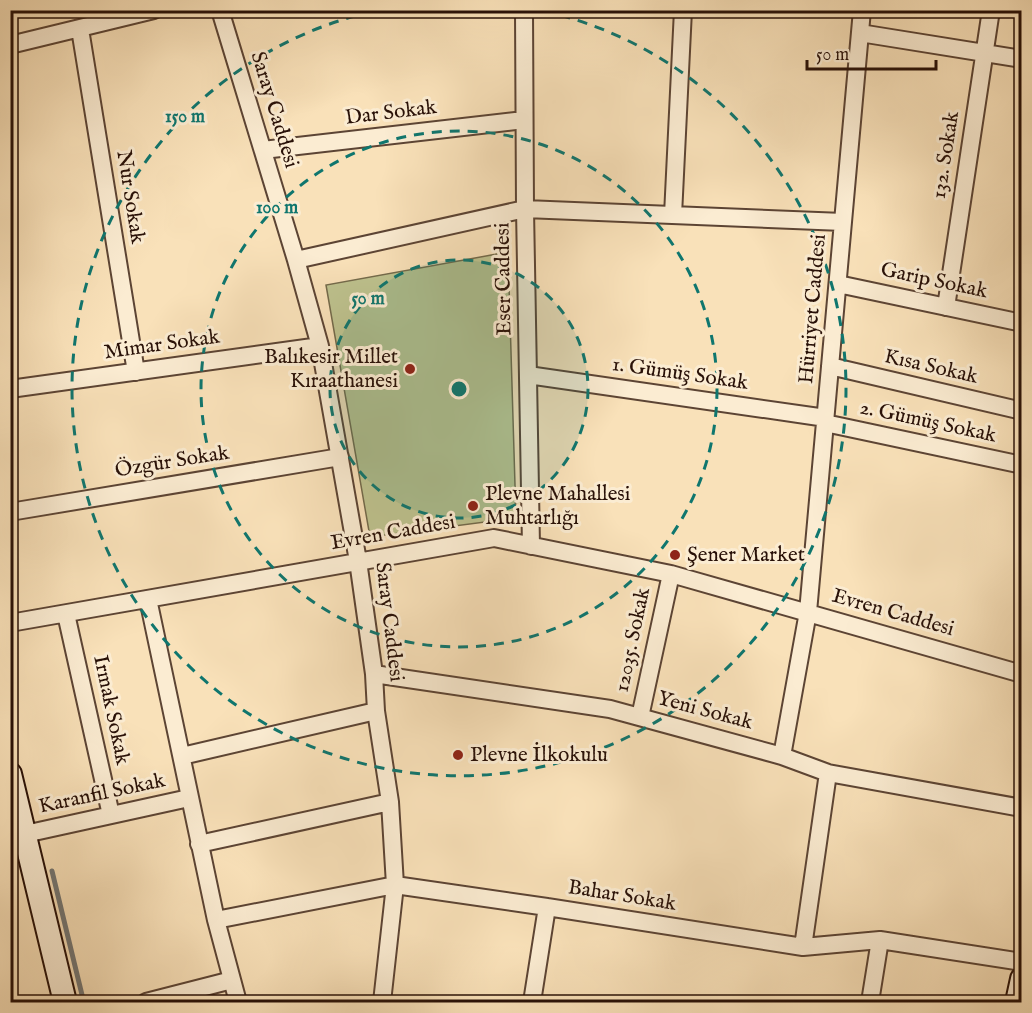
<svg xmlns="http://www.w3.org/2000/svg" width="1032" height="1013" viewBox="0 0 1032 1013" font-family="'IM FELL English',serif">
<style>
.green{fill:#bec38f;stroke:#736a4b;stroke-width:1.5}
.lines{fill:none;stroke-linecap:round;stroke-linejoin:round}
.stream{stroke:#737674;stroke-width:5}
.minor-casing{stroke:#5c4434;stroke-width:20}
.secondary-casing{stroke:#281007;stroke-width:26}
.minor{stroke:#fbecd2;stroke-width:16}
.secondary{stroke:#fbecd2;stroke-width:22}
.ring{fill:none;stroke:#0f766e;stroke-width:3;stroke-dasharray:10 8}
.poi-dot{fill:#8f2418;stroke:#fbecd2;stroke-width:2}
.labels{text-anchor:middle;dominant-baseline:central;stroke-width:6;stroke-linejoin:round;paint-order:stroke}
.street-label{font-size:21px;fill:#281007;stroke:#fbecd2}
.poi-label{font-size:21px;fill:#281007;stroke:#fbecd2;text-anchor:start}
.centre{fill:#0f766e;stroke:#fbecd2;stroke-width:3}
.ring-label{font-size:18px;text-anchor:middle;font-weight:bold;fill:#0f766e;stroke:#fbecd2;stroke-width:6;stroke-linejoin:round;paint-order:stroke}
</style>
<rect width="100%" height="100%" fill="#f9e1b9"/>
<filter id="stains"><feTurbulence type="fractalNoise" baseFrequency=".00333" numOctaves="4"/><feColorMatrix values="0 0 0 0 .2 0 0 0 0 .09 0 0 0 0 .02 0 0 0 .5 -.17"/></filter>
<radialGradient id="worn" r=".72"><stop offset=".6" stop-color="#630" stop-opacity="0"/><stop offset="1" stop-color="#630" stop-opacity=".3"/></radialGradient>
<path class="green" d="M508 252 516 518 370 537 326 285Z"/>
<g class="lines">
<path class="stream" d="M52 871 83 999"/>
<g class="minor-casing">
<path id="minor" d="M220 10 296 260 320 346 358 561 374 674 376 711 390 802 395 885 382 1002
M524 10 525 209 531 546
M80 29 136 372
M860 33 1022 59
M10 45 154 10
M263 150 524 120
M673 215 683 10
M296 260 525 209 843 222
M838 284 1022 323
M946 307 991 10
M830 366 1022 411
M528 375 826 418
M10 389 320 346
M825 423 1022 465
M10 512 340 457
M148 599 216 920 238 1002
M66 614 111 815
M10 623 494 538 671 574 1022 674
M374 674 610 709 782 756 828 773 1022 808
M640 717 671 574
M182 756 376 711
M782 756 808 612 862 10
M25 834 189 798
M199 844 390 802
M216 920 395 885 547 907 803 947 880 940 1022 962
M803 947 828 773
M146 1002 232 980
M532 1002 547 907
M870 1002 880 940"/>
</g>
<g class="secondary-casing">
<path id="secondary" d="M10 774 65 1002
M1017 1002 1022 979"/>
</g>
<use href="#minor" class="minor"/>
<use href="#secondary" class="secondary"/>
</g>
<circle cx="459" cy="389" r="129" fill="#0f766e" fill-opacity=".12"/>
<g class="ring">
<circle cx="459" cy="389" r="129"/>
<circle cx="459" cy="389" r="258"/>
<path d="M543 11A387 387 0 1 1 375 11"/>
</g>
<g class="poi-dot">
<circle cx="410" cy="369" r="6"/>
<circle cx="473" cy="506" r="6"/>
<circle cx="675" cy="555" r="6"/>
<circle cx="458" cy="755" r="6"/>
</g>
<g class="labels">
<g class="street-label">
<text transform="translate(274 110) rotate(73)">Saray Caddesi</text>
<text transform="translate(391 113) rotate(-7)">Dar Sokak</text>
<text transform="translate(946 155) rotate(-81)">132. Sokak</text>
<text transform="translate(130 197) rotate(81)">Nur Sokak</text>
<text transform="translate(504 279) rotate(-91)">Eser Caddesi</text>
<text transform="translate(934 281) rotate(12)">Garip Sokak</text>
<text transform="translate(813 309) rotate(-85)">Hürriyet Caddesi</text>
<text transform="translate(162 345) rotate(-8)">Mimar Sokak</text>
<text transform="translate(931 367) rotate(13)">Kısa Sokak</text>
<text transform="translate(680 374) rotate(8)">1. Gümüş Sokak</text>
<text transform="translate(928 422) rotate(12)">2. Gümüş Sokak</text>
<text transform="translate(172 462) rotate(-9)">Özgür Sokak</text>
<text transform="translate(393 533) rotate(-10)">Evren Caddesi</text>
<text transform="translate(893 613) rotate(16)">Evren Caddesi</text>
<text transform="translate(389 622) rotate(83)">Saray Caddesi</text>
<text transform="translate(633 640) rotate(-78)">12035. Sokak</text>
<text transform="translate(111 710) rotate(78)">Irmak Sokak</text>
<text transform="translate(705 711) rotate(15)">Yeni Sokak</text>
<text transform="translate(102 794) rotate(-12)">Karanfil Sokak</text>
<text transform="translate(622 896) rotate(9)">Bahar Sokak</text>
</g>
<g class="poi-label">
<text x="398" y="357" text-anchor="end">Balıkesir Millet<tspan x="398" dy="24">Kıraathanesi</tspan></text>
<text x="485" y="494">Plevne Mahallesi<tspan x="485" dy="24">Muhtarlığı</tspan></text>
<text x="687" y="555">Şener Market</text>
<text x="470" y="755">Plevne İlkokulu</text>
</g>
</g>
<circle cx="459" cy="389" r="9" class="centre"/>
<g class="ring-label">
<text x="185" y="122">150 m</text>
<text x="277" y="213">100 m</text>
<text x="368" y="304">50 m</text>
</g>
<rect width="1032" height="1013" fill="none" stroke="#f9e1b9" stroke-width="36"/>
<rect x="12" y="12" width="1008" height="989" fill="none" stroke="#281007" stroke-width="3"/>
<rect x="18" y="18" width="996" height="977" fill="none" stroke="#281007" stroke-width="1.5"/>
<path d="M807 60v9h129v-9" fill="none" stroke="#281007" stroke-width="3"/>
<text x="816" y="60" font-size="18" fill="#281007" stroke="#fbecd2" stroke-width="4.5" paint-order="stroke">50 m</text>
<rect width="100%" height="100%" filter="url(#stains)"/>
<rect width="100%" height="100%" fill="url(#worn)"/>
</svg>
